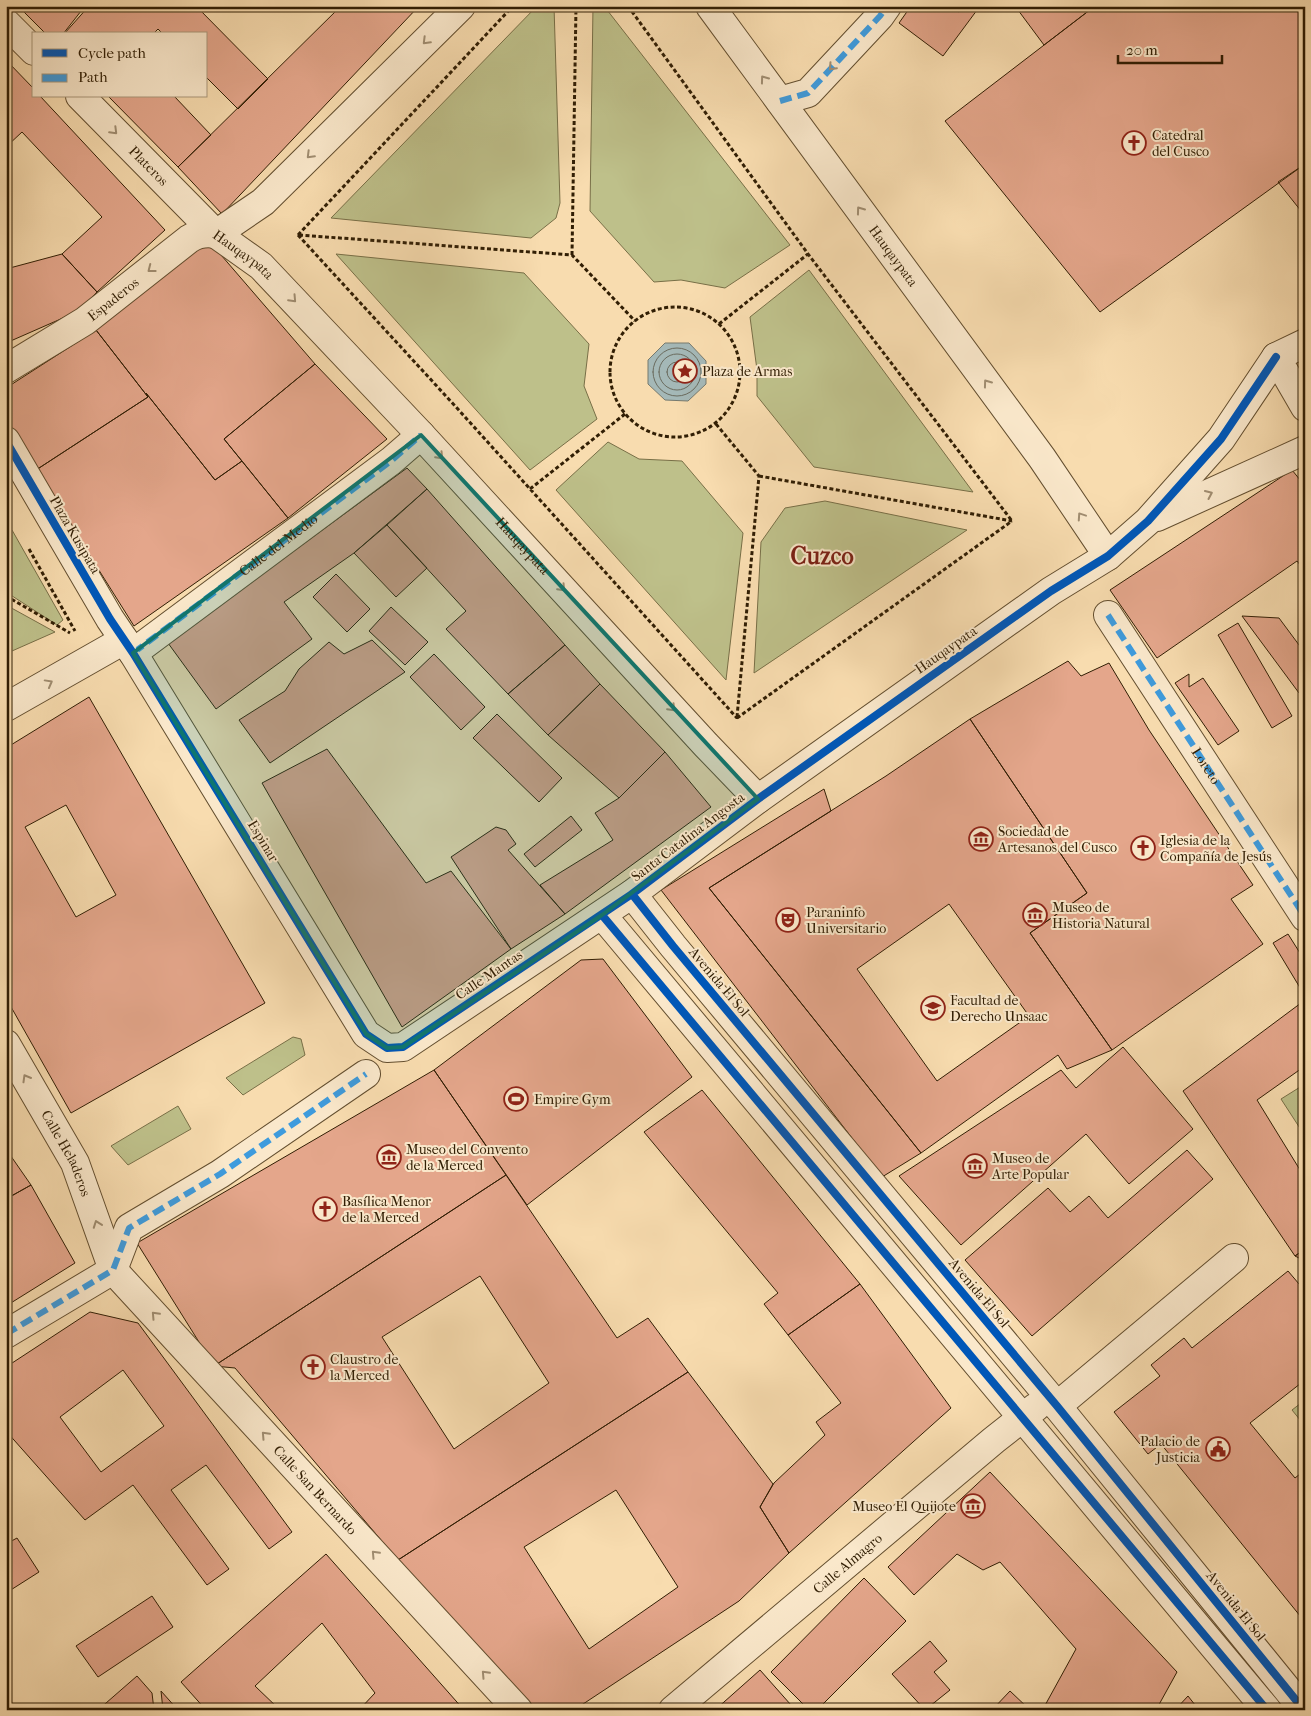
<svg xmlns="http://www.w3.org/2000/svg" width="1311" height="1716" viewBox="0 0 1311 1716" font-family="'IM FELL French Canon',serif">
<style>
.green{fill:#bec08a;stroke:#786f47}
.water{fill:#a4b8b7;stroke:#767a6f}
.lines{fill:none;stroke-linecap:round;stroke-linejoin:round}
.shore{stroke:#6a6b5e;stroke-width:1}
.building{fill:#e4a68b;stroke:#311e04;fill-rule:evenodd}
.minor-casing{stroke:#634e2f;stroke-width:30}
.path{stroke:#311e04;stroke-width:3;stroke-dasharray:4 2.5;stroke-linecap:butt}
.minor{stroke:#fae8cb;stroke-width:28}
.quiet{stroke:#3e9bdd;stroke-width:6;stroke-dasharray:12 6;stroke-linecap:butt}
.cycleway-casing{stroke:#fae8cb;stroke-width:11}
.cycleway{stroke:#0057b8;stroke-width:8}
.oneway{stroke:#a08d71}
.marked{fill:#0f766e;fill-opacity:0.2;stroke:#0f766e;stroke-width:4;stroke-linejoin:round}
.labels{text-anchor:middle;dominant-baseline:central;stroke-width:4;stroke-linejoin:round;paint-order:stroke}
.poi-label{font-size:14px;fill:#311e04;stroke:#fae8cb;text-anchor:start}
.street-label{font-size:14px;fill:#311e04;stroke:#fae8cb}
.town-label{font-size:24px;font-weight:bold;fill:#7a1f14;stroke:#fae8cb}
</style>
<rect width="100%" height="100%" fill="#f8dcaf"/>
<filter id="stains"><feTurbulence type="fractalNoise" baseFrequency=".004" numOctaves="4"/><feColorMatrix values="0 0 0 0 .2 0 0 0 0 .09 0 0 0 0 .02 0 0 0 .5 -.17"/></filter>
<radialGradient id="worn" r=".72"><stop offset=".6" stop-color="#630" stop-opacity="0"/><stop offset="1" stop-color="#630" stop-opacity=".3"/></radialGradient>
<path class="green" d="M537 6H554L560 203 556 218 531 238 331 218Z
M593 6H604L790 245 725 288 681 280 654 282 590 211Z
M336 254 524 273 589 344 584 386 597 419 530 470Z
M809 270 973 492 814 467 757 396V370L750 317Z
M608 442 639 459 682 461 743 533 726 680 556 490Z
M825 501 967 530 754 673 761 542 785 508Z
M12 530 63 620 57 625 6 592V532Z
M6 605 55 632 12 651 6 649Z
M293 1037 301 1039 305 1055 243 1095 226 1078Z
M1305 1084V1136L1281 1099Z
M178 1106 191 1129 128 1165 111 1146Z
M1305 1400V1426L1292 1410Z"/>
<path class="water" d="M665 343H689L706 361V384L688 401 665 400 648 384V360Z"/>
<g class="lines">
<path class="shore" d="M653 372a24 24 0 1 1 48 0a24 24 0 1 1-48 0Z
M659 372a18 18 0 1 1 36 0a18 18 0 1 1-36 0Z
M667 372a10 10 0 1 1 20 0a10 10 0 1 1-20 0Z"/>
</g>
<path class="building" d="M18 6H85L63 34H46Z
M89 6H196L268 79 238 109 206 77V34H163L158 29 153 34H64Z
M341 6H419L222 214 178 167Z
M911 6H952L959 12 963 6H980L943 56 899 23Z
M952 6H963L959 12Z
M1015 6H1095L1044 45Z
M1095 6H1305V164L1100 312 945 121Z
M6 60 34 89V96H40L165 230 97 292 62 254 102 217 22 132 6 147Z
M108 96H174L211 135 178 167Z
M1305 164V216L1278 182Z
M209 241 315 364 224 439 242 461 215 480 146 393 148 397 96 330Z
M62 254 97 292 79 311 6 343V269Z
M96 330 148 397 36 470 6 422V388Z
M315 364 387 439 288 518 224 439Z
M146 393 215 480 242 461 288 518 134 626 36 470 148 397Z
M407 468 427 489 354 553 284 602 312 639 216 709 168 643Z
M1292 470 1305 486V571L1297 561 1157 658 1110 590Z
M427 489 565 645 508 694 446 629 466 611 387 525Z
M387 525 427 568 396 597 354 553Z
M336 574 370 609 347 632 313 597Z
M391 607 428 642 405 665 369 631Z
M1242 616 1279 618 1305 653V688L1299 693Z
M1238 623 1292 716 1272 728 1218 635Z
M372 640 405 672 270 763 239 720 285 691 299 669 329 642 344 654Z
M565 645 600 684 548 735 508 694Z
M434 654 485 707 461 730 410 677Z
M1068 661 1081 676 1109 663 1149 730 1253 885 1231 899 1263 944 1112 1050 1030 933 1087 893 970 719Z
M1189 674V687L1203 678 1239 731 1218 745 1175 683Z
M600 684 665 752 619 798 548 735Z
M89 697 265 1003 71 1113 6 998V748ZM66 805 116 895 76 917 25 827Z
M497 714 562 778 539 802 473 738Z
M970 719 1087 893 1030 933 1112 1050 1067 1069 1058 1055 921 1153 709 888 886 776ZM949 904 1029 1016 937 1081 857 969Z
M327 749 426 883 451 871 511 949 402 1027 262 783Z
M665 752 711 807 565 914 540 885 613 840 595 813 619 798Z
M824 789 831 811 709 888 921 1153 882 1177 661 890Z
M571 816 582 830 535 867 524 854Z
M496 827 506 830 516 844 508 850 565 914 511 949 451 857Z
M1288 934 1305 961V996L1273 943Z
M603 959 692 1077 527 1205 434 1070 581 960Z
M1301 1003 1305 1008V1066L1257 1100 1305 1178V1249L1295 1256 1183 1091Z
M1123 1047 1193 1129 1129 1184 1086 1134 961 1245 899 1176 1061 1070 1076 1088Z
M434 1070 506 1175 214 1366 137 1243Z
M702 1090 860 1284 788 1335 764 1304 778 1293 644 1132Z
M6 1149 31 1185 6 1199Z
M1187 1150 1213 1179 1032 1336 965 1260 1048 1188 1070 1212 1089 1196 1108 1218Z
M506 1175 617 1338 648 1318 688 1372 398 1560 235 1368 214 1366ZM480 1276 549 1383 454 1449 382 1337Z
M31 1185 75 1263 6 1306V1199Z
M1305 1249V1261L1295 1256Z
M1288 1271 1305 1291V1380L1250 1423 1295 1478 1305 1470V1622L1161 1444 1148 1454 1114 1412 1160 1376 1151 1365 1184 1338 1192 1348Z
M860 1284 951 1408 789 1553 760 1507 774 1483 825 1435 816 1422 841 1403 788 1335Z
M90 1312 138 1323 292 1532 269 1549 206 1465 171 1490 229 1569 207 1585 133 1485 85 1520 6 1431V1367ZM123 1370 164 1426 101 1472 60 1417Z
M688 1372 773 1484 760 1507 789 1553 739 1601 574 1710H531L398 1560ZM616 1490 678 1587 589 1649 524 1547Z
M6 1431 12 1438 6 1441Z
M990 1472 1177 1672 1156 1710 1043 1709 1076 1649 1000 1562 983 1570 957 1554 914 1595 888 1567Z
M17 1538 39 1572 6 1593V1544Z
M326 1554 464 1710H359L375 1693 322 1623 255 1686 280 1710H206L181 1682Z
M864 1578 906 1621 817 1710H809L771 1672Z
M152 1596 173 1627 98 1677 76 1646Z
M930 1641 947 1661 934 1672 950 1690 925 1710 892 1674Z
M760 1670 791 1705 786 1710H715Z
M137 1676 152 1693 154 1710H98Z
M161 1691 178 1710H163Z
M1010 1691 1030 1710H992Z
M1188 1696 1199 1710H1175Z"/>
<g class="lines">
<g class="minor-casing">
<g id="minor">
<path id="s1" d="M710 6 1042 458 1108 556"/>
<path d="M6 23 34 51"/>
<path id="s2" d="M80 96 216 234 261 266 421 435 706 745 758 799"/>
<path d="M780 101 808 93 880 16 887 6"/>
<path d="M216 234 263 202 461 6"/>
<path d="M1305 343 1276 357 1305 407"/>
<path id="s3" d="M6 369 85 321 189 239C198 233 206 232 216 234"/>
<path d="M6 441 110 619 133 653 366 1034 387 1048 403 1047 632 894 758 799 1051 591 1108 556 1148 521 1221 439 1276 357"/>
<path d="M1157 517 1305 450"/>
<path d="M1108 615 1305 917"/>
<path id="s4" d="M133 653 391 461 421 435"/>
<path d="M6 707 124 640"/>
<path d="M632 894 673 946 1057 1406 1304 1710"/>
<path d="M602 915 1267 1710"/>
<path id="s5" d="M6 1044 75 1163 113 1270 518 1710"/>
<path d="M113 1270 129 1228 220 1174 366 1074"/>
<path d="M6 1334 113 1270"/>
<path d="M1057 1406 1234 1258"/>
<path id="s6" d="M673 1710 994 1440 1036 1407"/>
</g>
</g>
<path class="path" d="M628 6 808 254 1012 521
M298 235 456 407 737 718
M298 235 513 6
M299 235 572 255 635 321
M572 255 576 6
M610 372a65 65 0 1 1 130 0a65 65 0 1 1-130 0Z
M719 324 808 254
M716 424 759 476 737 717
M759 476 1012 521
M530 489 625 414
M29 549 75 631
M6 596 70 633
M737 718 1012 521"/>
<use href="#minor" class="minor"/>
<g class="quiet">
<path d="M780 101 808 93 880 16 887 6"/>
<path id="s7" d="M1108 615 1305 917"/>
<path d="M133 653 391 461 421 435"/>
<path d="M6 1334 113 1270 129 1228 220 1174 366 1074"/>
</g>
<g class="cycleway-casing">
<path id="cycleway" d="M6 441 110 619 133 653 366 1034 387 1048 403 1047 632 894 758 799 1051 591 1108 556 1148 521 1221 439 1276 357
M632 894 673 946 1057 1406 1304 1710
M602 915 1267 1710"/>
</g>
<use href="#cycleway" class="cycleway"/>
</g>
<defs><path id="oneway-chevron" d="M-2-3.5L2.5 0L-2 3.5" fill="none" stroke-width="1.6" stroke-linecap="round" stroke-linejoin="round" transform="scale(1.25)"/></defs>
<g class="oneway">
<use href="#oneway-chevron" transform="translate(426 41) rotate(135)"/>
<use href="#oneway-chevron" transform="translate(832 67) rotate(133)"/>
<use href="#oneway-chevron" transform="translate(764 79) rotate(-126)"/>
<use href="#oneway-chevron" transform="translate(114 131) rotate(45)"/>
<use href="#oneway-chevron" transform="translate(310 155) rotate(135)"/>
<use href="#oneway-chevron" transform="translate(860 210) rotate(-126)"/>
<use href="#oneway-chevron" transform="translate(151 269) rotate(142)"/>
<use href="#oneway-chevron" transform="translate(293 299) rotate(47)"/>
<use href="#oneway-chevron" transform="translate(987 383) rotate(-126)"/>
<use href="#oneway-chevron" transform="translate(440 456) rotate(47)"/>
<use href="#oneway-chevron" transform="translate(1209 494) rotate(-24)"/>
<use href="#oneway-chevron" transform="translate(1081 516) rotate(-124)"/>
<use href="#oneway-chevron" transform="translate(562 588) rotate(47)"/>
<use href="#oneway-chevron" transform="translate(49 683) rotate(-29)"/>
<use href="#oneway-chevron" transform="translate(672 708) rotate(47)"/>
<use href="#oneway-chevron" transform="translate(26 1078) rotate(-120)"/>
<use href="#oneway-chevron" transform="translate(97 1224) rotate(-110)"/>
<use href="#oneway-chevron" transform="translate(155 1315) rotate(-133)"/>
<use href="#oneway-chevron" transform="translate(265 1435) rotate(-133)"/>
<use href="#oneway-chevron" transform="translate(375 1554) rotate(-133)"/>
<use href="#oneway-chevron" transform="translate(485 1674) rotate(-133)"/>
</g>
<path class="marked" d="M421 435 758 799 602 915 403 1047 387 1048 366 1034 133 653Z"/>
<defs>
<g id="church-ring" transform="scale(1.25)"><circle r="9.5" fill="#fae8cb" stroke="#8f2418" stroke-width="1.5"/><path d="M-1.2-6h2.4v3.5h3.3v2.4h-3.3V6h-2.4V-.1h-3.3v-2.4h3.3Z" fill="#8f2418"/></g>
<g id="sight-ring" transform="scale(1.25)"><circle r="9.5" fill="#fae8cb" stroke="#8f2418" stroke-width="1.5"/><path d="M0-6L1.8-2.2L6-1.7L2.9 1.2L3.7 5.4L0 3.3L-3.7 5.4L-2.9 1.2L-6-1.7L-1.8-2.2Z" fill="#8f2418"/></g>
<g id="museum-ring" transform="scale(1.25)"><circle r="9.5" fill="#fae8cb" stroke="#8f2418" stroke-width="1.5"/><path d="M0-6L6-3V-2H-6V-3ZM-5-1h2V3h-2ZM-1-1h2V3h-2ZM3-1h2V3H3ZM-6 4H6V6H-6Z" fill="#8f2418"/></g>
<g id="theatre-ring" transform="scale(1.25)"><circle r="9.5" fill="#fae8cb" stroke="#8f2418" stroke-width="1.5"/><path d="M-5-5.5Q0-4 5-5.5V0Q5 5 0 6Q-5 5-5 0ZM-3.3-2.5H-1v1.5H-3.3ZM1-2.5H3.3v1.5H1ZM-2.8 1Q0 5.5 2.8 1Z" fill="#8f2418"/></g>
<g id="university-ring" transform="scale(1.25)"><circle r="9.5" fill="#fae8cb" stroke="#8f2418" stroke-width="1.5"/><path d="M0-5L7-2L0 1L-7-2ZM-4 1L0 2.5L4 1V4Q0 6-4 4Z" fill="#8f2418"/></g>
<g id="stadium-ring" transform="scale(1.25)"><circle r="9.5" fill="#fae8cb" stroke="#8f2418" stroke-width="1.5"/><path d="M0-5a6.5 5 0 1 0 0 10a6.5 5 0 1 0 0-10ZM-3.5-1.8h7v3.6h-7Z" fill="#8f2418"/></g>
<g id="civic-ring" transform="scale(1.25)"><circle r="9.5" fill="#fae8cb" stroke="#8f2418" stroke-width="1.5"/><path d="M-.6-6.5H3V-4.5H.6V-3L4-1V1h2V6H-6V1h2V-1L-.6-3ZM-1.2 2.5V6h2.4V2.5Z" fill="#8f2418"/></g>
</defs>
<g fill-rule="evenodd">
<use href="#church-ring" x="1134" y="143"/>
<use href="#sight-ring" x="685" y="371"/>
<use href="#museum-ring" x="981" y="839"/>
<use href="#church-ring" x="1143" y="848"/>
<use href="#museum-ring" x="1035" y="915"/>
<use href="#theatre-ring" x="788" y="920"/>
<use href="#university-ring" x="933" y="1008"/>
<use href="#stadium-ring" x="516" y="1099"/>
<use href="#museum-ring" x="389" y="1157"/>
<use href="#museum-ring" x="975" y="1166"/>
<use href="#church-ring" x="325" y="1209"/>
<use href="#church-ring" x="313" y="1367"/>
<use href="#civic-ring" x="1218" y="1449"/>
<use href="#museum-ring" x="973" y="1506"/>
</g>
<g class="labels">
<g class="poi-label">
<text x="1152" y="135">Catedral<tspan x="1152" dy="16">del Cusco</tspan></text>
<text x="702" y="371">Plaza de Armas</text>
<text x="998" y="831">Sociedad de<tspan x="998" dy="16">Artesanos del Cusco</tspan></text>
<text x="1160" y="840">Iglesia de la<tspan x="1160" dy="16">Compañía de Jesús</tspan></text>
<text x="1052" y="907">Museo de<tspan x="1052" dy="16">Historia Natural</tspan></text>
<text x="806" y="912">Paraninfo<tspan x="806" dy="16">Universitario</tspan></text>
<text x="950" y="1000">Facultad de<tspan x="950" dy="16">Derecho Unsaac</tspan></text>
<text x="534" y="1099">Empire Gym</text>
<text x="406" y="1149">Museo del Convento<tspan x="406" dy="16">de la Merced</tspan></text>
<text x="992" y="1158">Museo de<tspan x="992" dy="16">Arte Popular</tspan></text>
<text x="342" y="1201">Basílica Menor<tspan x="342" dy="16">de la Merced</tspan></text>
<text x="330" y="1359">Claustro de<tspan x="330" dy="16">la Merced</tspan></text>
<text x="1200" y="1441" text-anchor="end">Palacio de<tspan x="1200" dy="16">Justicia</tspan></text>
<text x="956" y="1506" text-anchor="end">Museo El Quijote</text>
</g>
<g class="street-label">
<text stroke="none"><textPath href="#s2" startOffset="98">Plateros</textPath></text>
<text stroke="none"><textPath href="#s2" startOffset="228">Hauqaypata</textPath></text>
<text stroke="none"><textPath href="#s1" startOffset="310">Hauqaypata</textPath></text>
<text stroke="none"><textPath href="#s3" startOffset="128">Espaderos</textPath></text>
<text transform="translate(75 535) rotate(60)">Plaza Kusipata</text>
<text stroke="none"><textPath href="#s4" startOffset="181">Calle del Medio</textPath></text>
<text stroke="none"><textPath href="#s2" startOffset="632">Hauqaypata</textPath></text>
<text transform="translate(946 650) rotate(-35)">Hauqaypata</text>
<text stroke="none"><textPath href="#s7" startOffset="180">Loreto</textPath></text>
<text transform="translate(688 837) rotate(-37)">Santa Catalina Angosta</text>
<text transform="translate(263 841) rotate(59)">Espinar</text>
<text transform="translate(489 975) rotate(-34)">Calle Mantas</text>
<text transform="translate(719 982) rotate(50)">Avenida El Sol</text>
<text stroke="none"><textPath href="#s5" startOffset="125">Calle Heladeros</textPath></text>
<text transform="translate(979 1293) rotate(50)">Avenida El Sol</text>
<text stroke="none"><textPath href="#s5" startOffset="550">Calle San Bernardo</textPath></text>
<text stroke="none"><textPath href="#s6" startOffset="228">Calle Almagro</textPath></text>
<text transform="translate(1236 1606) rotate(51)">Avenida El Sol</text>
</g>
<g class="town-label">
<text x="822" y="556">Cuzco</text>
</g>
</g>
<rect width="1311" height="1716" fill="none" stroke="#f8dcaf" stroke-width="25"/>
<rect x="8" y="8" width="1296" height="1701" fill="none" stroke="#311e04" stroke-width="2.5"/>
<rect x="12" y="12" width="1286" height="1691" fill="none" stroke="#311e04"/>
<rect x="32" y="32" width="175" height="65" fill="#fae8cb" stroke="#aa977b"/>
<rect x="42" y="49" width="25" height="8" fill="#0057b8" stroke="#aa977b"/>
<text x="78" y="58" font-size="15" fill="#311e04">Cycle path</text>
<rect x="42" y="74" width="25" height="8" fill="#3e9bdd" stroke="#aa977b"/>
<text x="78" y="82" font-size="15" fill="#311e04">Path</text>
<path d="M1118 55v8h104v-8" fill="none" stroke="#311e04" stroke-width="2.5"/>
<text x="1126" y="55" font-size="15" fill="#311e04" stroke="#fae8cb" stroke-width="4" paint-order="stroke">20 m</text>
<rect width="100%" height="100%" filter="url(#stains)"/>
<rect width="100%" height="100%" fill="url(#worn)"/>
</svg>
